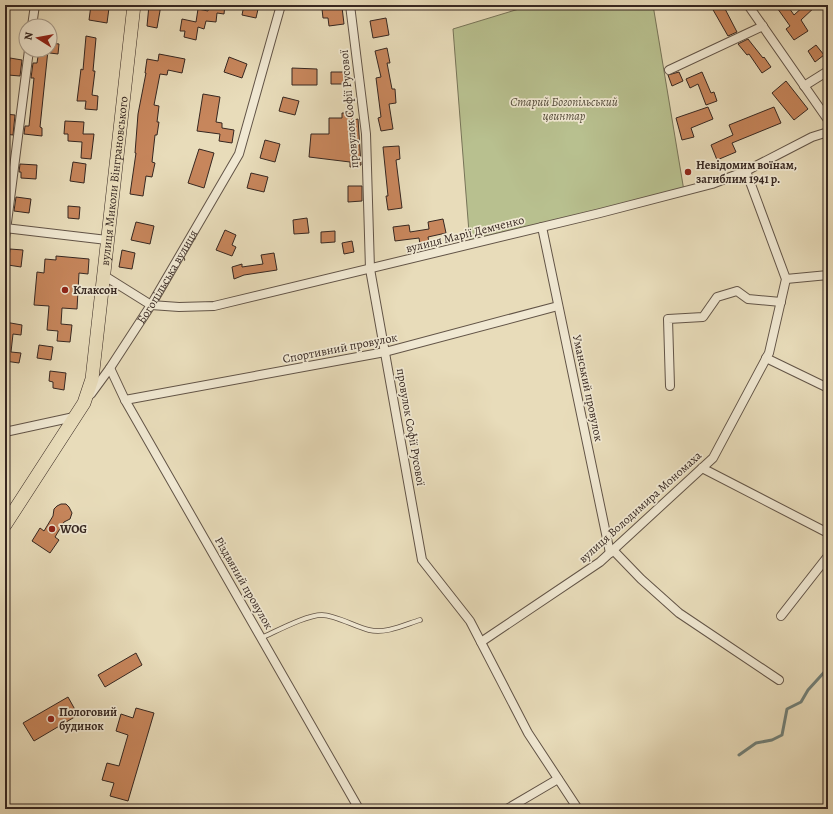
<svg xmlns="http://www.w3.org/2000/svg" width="833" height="814" viewBox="0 0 833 814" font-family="Alegreya,serif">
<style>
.green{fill:#b8c08f;stroke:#777458}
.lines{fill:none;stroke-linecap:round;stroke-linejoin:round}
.stream{stroke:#718079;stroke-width:3}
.building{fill:#c7865c;stroke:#362721}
.lane-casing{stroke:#625447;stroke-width:5.5}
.street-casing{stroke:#625447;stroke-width:10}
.primary-casing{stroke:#362721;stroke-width:14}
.lane{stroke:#f0e8d2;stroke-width:4}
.street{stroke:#f0e8d2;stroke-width:8}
.primary{stroke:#e8dcba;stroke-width:13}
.poi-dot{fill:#8f2418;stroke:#f0e8d2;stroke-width:1.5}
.labels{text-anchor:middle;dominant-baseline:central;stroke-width:3.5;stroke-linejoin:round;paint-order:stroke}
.park-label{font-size:12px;font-style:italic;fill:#564d3c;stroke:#f0e8d2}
.street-label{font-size:12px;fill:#362721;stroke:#f0e8d2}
.poi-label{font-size:12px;font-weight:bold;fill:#362721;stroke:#f0e8d2;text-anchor:start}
</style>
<rect width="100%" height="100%" fill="#e8dcba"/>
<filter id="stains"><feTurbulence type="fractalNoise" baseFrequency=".005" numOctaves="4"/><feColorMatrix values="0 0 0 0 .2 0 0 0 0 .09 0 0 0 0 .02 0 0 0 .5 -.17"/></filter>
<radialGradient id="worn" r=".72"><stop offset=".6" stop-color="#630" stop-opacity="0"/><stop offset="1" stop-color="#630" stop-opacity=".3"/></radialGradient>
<path class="green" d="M532 5H653L684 191 470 245 453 29Z"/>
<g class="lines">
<path class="stream" d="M739 755 756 743 772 740 782 735 787 709 801 702 808 690 828 668"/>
</g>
<path class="building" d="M91 5 109 8 107 23 89 20Z
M149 5H161L157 28 147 26Z
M209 5H225L224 14 217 13 216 22 206 21 204 29 198 27 196 40 184 37 185 31H180L182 19 196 22 198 9 208 11Z
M244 5H259L256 18 242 15Z
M718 5H723L737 32 728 36 712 8Z
M775 5H787L794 15 805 5H817L801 20 808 31 794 40 786 29 790 26Z
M342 7 344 24 329 26 328 18H323L322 9Z
M386 18 389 35 373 38 370 21Z
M86 36 96 38 93 71H95L92 95 98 96 97 110 85 109 86 101H77L81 69 83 70Z
M748 39 763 58 764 57 771 67 762 73 749 54 747 55 738 44Z
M50 43 59 44 58 54 50 53Z
M816 45 824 55 815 62 808 51Z
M387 48 390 63H387L392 89H395L396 103 389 104 393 129 381 131 378 118 381 117 376 78 381 77 375 51Z
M39 50H48L40 127 42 128V136L24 134 25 126H29L34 78H31L33 63H37Z
M159 54 185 59 182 73 168 70 167 75 160 74 154 105 159 106 157 122H159L157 135H155L152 162 155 163 152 177 146 176 143 196 130 194 136 153H135L138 114 146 73H145L147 59 158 61Z
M229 57 247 64 242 78 224 72Z
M10 58 22 60 20 76 8 75Z
M292 68 317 69V85H292Z
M331 72H348L347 84H331Z
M679 72 683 81 672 86 668 75Z
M702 72 711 93 714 92 717 101 706 105 698 84 690 88 686 79Z
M786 81 808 109 794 120 772 93Z
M203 94 220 97 216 122 222 123V128L234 130 232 143 219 141 220 134 197 131Z
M283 97 299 101 295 115 279 111Z
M708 107 713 119 691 128 694 137 682 140 676 118Z
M774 107 781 123 732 143 736 152 717 160 711 145 733 135 729 125Z
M342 113H352L353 120 358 119 361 165 350 167V162L309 157 311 134H329V118H342Z
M5 114 15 115 13 135 5 134Z
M65 121 84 122 83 134H94L91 159 81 158 82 142 68 141V134H64Z
M265 140 280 144 275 162 260 158Z
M399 146 400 159 396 160 402 208 388 210 386 196H388L383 147Z
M199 149 214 153 204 188 188 183Z
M73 162 86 164 84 183 70 181Z
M20 164 37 165 36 179 21 178V172H19Z
M251 173 268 177 264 192 247 188Z
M348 186H362V201L348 202Z
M16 197 31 199 29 213 14 211Z
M68 206 80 207 79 219 68 218Z
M307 218 309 233 294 234 293 220Z
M443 219 446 233 428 237 429 242 420 244 419 238 395 241 393 227 409 225 410 232 429 229 428 222Z
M136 222 154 226 150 244 131 240Z
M225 230 236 235 232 245 236 247 232 256 216 250Z
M335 231V242L321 243V232Z
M352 241 354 252 344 254 342 243Z
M10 249 23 250 21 267 8 265Z
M122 250 135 253 132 269 119 267Z
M274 253 277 270 244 275 234 279 232 267 242 264V267L263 264 261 255Z
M56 256 89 259 88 274 79 273 77 309 62 308 61 324 72 325 70 342 57 341 58 331 47 330 49 306 34 305 37 272 44 273 45 259 56 260Z
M5 322 22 325 21 335 13 334 11 352 21 353 19 363 5 361Z
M39 345 53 347 51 360 37 358Z
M50 371 66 373 64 390 53 388V382L49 381Z
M61 504H66L69 507 72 513 70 519 64 522 55 537 59 540 50 553 32 541 40 528 44 531 53 516 54 509 57 506Z
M136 653 142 665 105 687 98 675Z
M68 697 78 715 34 741 23 723Z
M136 708 154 713 128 801 110 796 114 783 102 780 107 763 119 766 128 735 116 731 121 714 133 718Z"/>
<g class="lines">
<g class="lane-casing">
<path id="lane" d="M261 638C277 631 306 615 322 615 335 615 356 627 369 630 386 634 404 625 420 620"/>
</g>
<g class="street-casing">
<g id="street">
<path d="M350 5 366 134 370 269 422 560 470 621 528 733 578 809"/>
<path d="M748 5 828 120"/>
<path d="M32 26 35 5"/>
<path d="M669 70 763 26"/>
<path d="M804 86 828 71"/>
<path d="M542 227 610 553"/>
<path d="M5 228 107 240"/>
<path d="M5 238 29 50"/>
<path d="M103 275 151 305 179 307 214 306 600 213 712 184 746 171 812 137 828 132"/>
<path d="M786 279 828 275"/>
<path d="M766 358 828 388"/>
<path d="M110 368 125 400 359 809"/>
<path d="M670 386 668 319 703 317 717 297 737 291 748 299 781 302"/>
<path id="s1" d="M91 394 110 368 151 305 239 154 281 5"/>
<path d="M125 400 385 352 558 306"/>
<path d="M5 432 74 417"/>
<path d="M702 468 828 533"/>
<path d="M613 550 641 579 679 613 779 680"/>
<path d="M781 616 828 556"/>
<path d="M481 642 600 562 713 458 769 353 786 279 746 171"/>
<path d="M507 809 558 779"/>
</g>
</g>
<g class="primary-casing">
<g id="primary">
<path id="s2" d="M5 525 84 403 92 379 134 5"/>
</g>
</g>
<use href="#lane" class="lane"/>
<use href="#street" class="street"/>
<use href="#primary" class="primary"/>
</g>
<g class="poi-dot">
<circle cx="688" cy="172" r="4"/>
<circle cx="65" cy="290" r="4"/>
<circle cx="52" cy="529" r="4"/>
<circle cx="51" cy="719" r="4"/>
</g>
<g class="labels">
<g class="park-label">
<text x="564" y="102">Старий Богопільський<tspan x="564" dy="14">цвинтар</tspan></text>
</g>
<g class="street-label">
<text transform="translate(349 109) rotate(-95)">провулок Софії Русової</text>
<text stroke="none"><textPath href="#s2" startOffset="370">вулиця Миколи Вінграновського</textPath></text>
<text transform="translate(465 234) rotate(-14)">вулиця Марії Демченко</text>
<text stroke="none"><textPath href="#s1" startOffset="140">Богопільська вулиця</textPath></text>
<text transform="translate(340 348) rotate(-11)">Спортивний провулок</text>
<text transform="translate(588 388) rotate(78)">Уманський провулок</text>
<text transform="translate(411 427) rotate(80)">провулок Софії Русової</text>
<text transform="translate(640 507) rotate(-42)">вулиця Володимира Мономаха</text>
<text transform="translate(244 583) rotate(60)">Різдвяний провулок</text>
</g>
<g class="poi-label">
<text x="696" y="165">Невідомим воїнам,<tspan x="696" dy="14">загиблим 1941 р.</tspan></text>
<text x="73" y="290">Клаксон</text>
<text x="60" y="529">WOG</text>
<text x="59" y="712">Пологовий<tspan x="59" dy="14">будинок</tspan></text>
</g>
</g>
<rect width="833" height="814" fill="none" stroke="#e8dcba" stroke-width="20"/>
<rect x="6" y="6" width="821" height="802" fill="none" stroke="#362721" stroke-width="2"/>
<rect x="10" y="10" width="813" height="794" fill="none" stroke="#362721"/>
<g transform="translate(38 38) rotate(281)"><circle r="19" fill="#f0e8d2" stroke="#a69b8b"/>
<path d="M0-3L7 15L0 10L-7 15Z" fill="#8f2418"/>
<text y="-6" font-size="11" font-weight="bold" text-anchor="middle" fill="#362721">N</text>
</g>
<rect width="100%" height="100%" filter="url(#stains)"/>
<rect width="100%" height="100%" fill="url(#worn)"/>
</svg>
